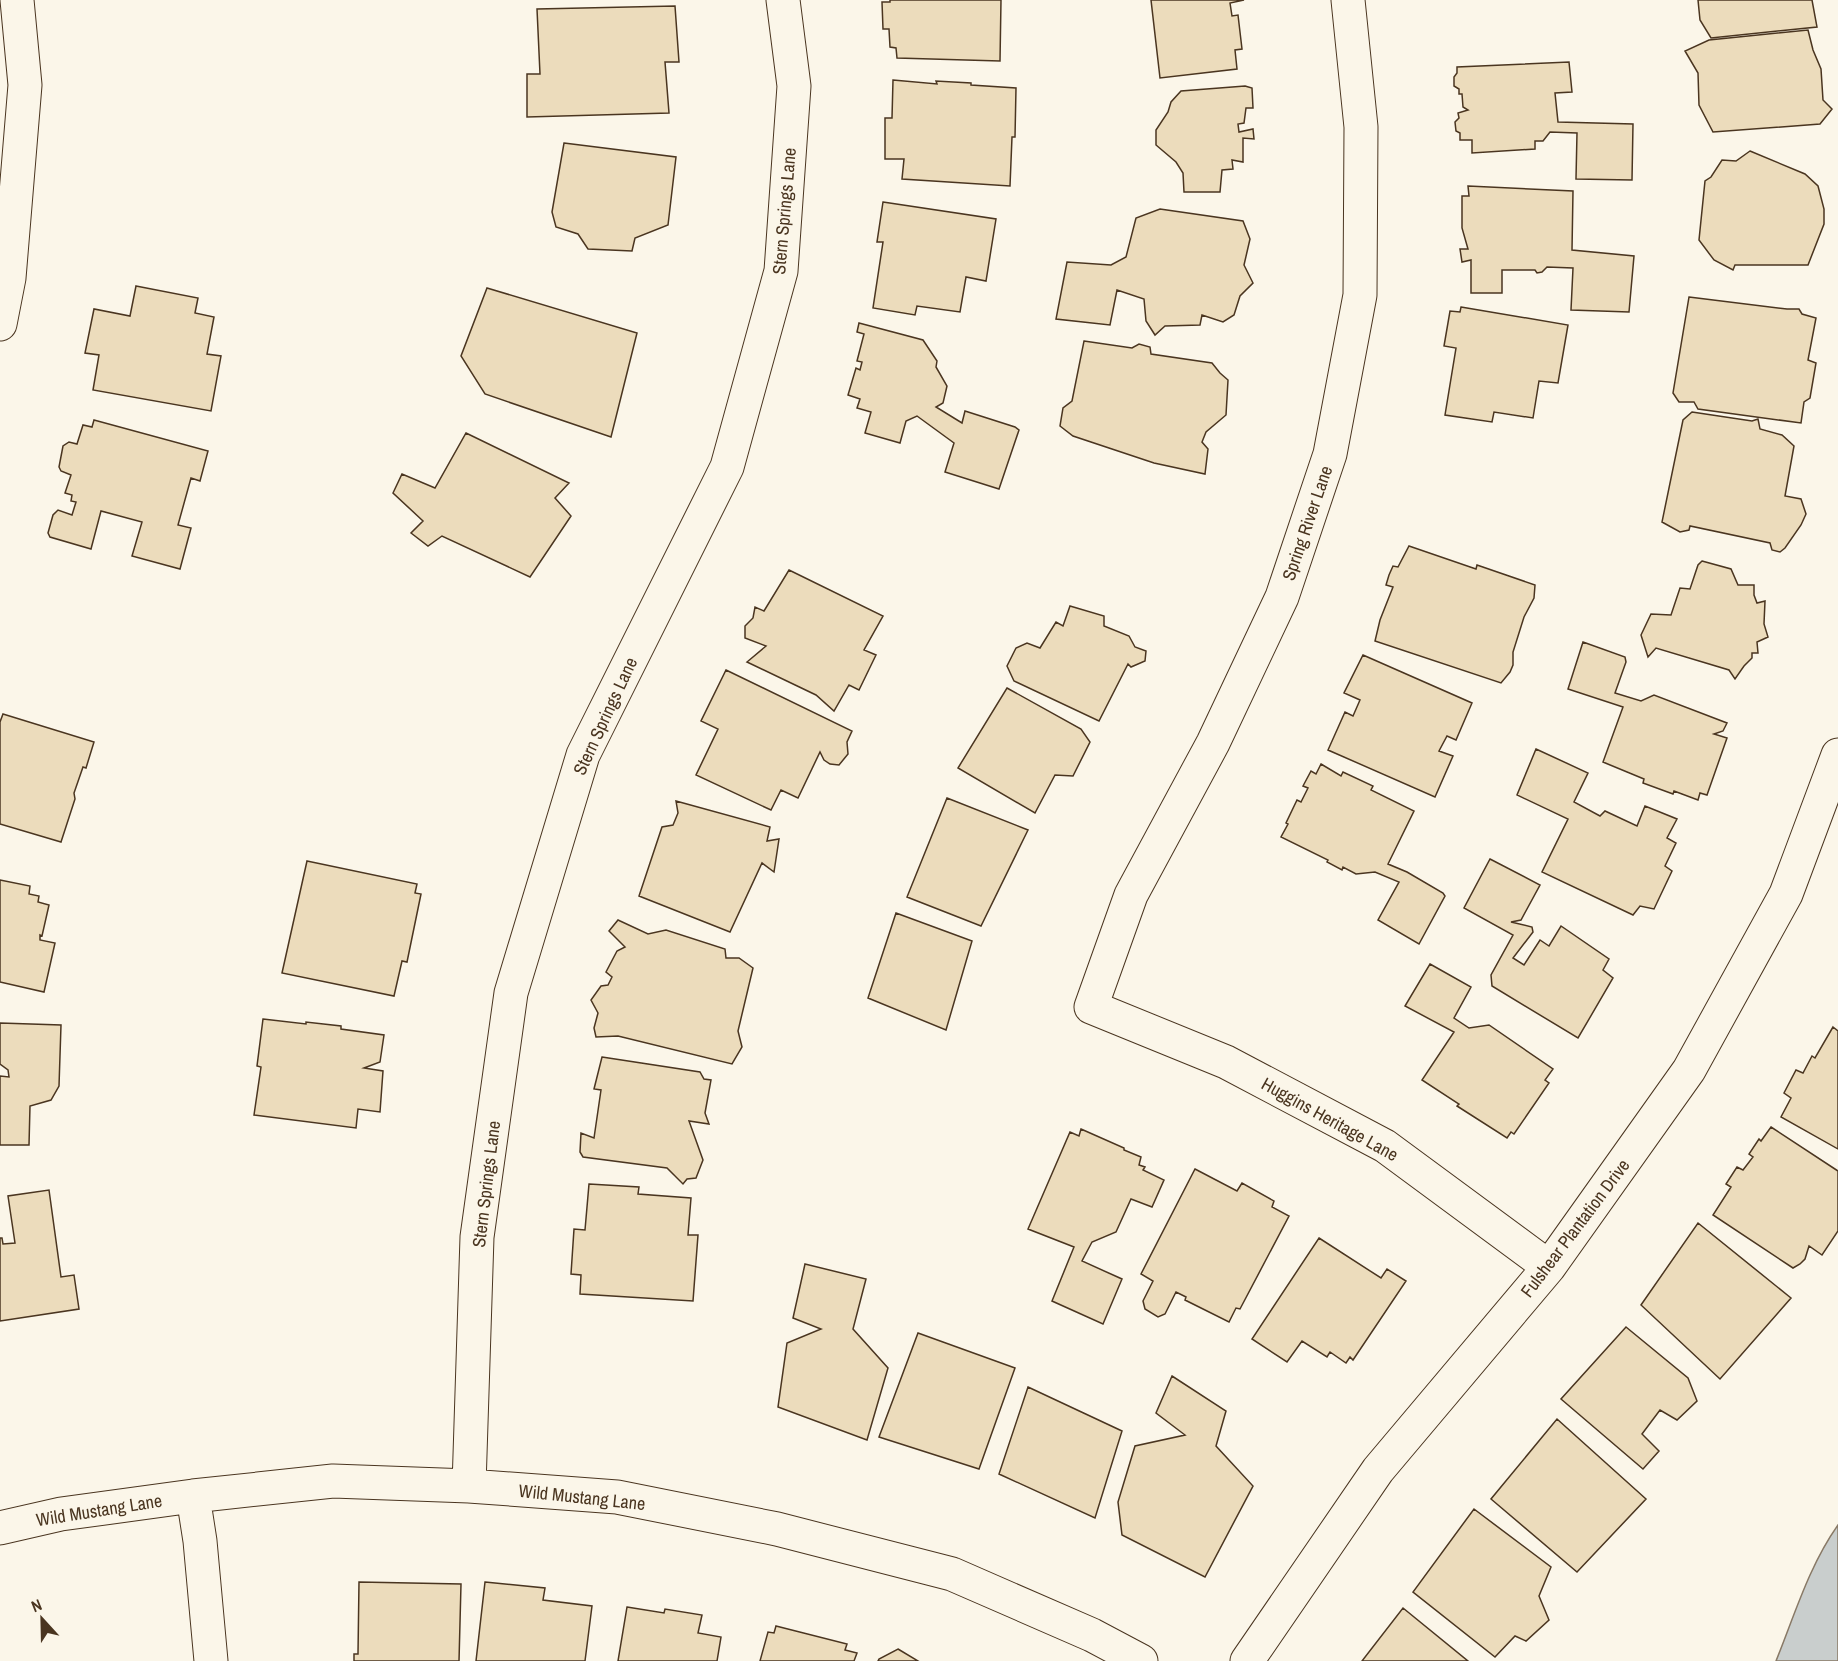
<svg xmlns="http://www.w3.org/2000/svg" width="1838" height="1661" viewBox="0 0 1838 1661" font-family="'Archivo Narrow',sans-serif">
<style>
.water{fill:#c9cecd;stroke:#887966;stroke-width:1.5}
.building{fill:#ecdcbc;stroke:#4a3520;stroke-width:1.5}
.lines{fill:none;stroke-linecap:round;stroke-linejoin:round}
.street-casing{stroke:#4a3520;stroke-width:35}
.street{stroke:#fbf6e9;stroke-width:33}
.labels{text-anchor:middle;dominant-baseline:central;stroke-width:4.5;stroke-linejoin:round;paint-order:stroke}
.street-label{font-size:18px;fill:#4a3520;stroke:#fbf6e9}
</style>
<rect width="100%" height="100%" fill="#fbf6e9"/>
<path class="water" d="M1838 1525V1661H1776C1795 1614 1809 1566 1838 1525Z"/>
<path class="building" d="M890 0H1001L1000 61 897 58 896 48 890 47 889 29H883L882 2H890Z
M1151 0H1244L1230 3 1232 16 1238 15 1242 49 1235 50 1237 69 1160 78Z
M1698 0H1812L1817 27 1711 38 1700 20Z
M675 6 679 62H665L669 113 527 117V74H540L537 9Z
M1808 30 1813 50 1821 69 1823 100 1832 109 1820 124 1713 132 1699 105 1698 73 1685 51 1709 40Z
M1569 62 1572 92 1555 93 1558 122 1633 124 1632 180 1576 179 1577 133 1550 132 1543 141H1535V149L1472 153V140H1460V133L1456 131 1455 122 1459 118 1458 113 1468 110 1463 107 1462 94H1459V89L1454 86V77L1457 73V67Z
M893 80 937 84 936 81 971 83V85L1016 88 1015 137H1012L1010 186 902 179 904 159H885V118H892Z
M1245 86 1252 88 1253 108H1246L1244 123 1238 124 1239 132 1253 129 1254 139 1243 138V162L1232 160 1233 169 1222 170 1220 192H1184L1183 173 1176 162 1156 145V130L1168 112 1171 102 1181 91Z
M564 143 676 157 668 225 635 238 632 251 588 249 578 234 556 227 552 212Z
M1750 151 1805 174 1818 186 1824 209V224L1808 265H1735L1733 270 1714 260 1699 240 1705 181 1711 177 1722 160 1736 161Z
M1468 186 1573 191 1572 250 1634 256 1629 312 1571 310 1573 268 1547 267 1542 272 1537 273 1535 270H1502V293H1471V260L1462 262 1460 249H1468L1462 228V196H1469Z
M883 202 996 219 986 281 966 277 960 312 917 306 915 315 873 308 883 242H877Z
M1160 209 1243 221 1250 239 1244 265 1253 283 1240 296 1234 315 1223 322 1202 315 1200 325 1165 326 1155 335 1146 321 1144 299 1117 290 1110 325 1056 319 1067 262 1111 265 1126 257 1136 218Z
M136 286 198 298 195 313 214 317 207 354 221 356 211 411 93 390 99 355 85 353 94 309 130 316Z
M487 288 637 333 611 437 485 394 461 356Z
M1689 297 1787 309H1799L1802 314 1816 318 1808 360 1816 363 1810 398 1804 402 1801 423 1698 409 1694 402H1679L1673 393Z
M1461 307 1568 325 1558 383 1539 381 1533 418 1494 412 1492 422 1445 415 1456 348 1444 346 1450 311 1460 312Z
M859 323 923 340 937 361 936 367 947 386 943 403 936 407 962 423 965 411 1015 427 1019 430 999 489 945 472 954 443 917 416 906 421 900 443 865 433 871 412 857 408 860 399 848 395 856 368 860 370 862 362 857 361 864 334 857 332Z
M1084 341 1132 348 1139 344 1150 347 1151 354 1212 363 1220 373 1228 380 1226 415 1206 432 1202 442 1208 449 1205 474 1154 463 1073 436 1060 426 1063 408 1072 401Z
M1692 412 1752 421 1758 419 1760 429 1782 435 1794 446 1785 496 1801 499 1806 514 1801 525 1785 548 1780 552 1772 550 1770 543 1690 526 1689 530 1680 532 1662 522 1683 420Z
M94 420 208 451 200 481 191 478 178 525 191 528 180 569 132 556 142 522 101 511 91 549 50 537 48 533 53 515 58 510 72 515 76 502 71 501 72 495 65 493 71 475 61 471 59 467 63 446 69 442 77 444 83 425 92 427Z
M466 433 569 483 555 498 571 516 530 577 442 536 428 546 411 533 423 521 393 493 402 474 435 488Z
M1409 546 1476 569 1477 565 1535 585 1534 598 1524 617 1513 652V665L1510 672 1501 683 1375 641 1380 620 1393 587 1386 585 1389 575 1393 566 1398 567Z
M1702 561 1731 569 1738 585H1754V595L1757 603 1765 601 1764 624 1768 637 1757 642 1758 653H1752V658L1744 666 1735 679 1729 670 1656 648 1648 657 1641 635 1651 614 1671 615 1680 588 1690 589 1698 565Z
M789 570 883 616 864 650 876 655 859 690 849 685 834 711 816 695 747 662 766 646 745 638V626L753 618 755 607 764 611Z
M1070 606 1104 616V626L1129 636 1135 647 1146 651 1145 661 1131 667 1128 664 1099 721 1014 681 1007 666 1016 648 1027 643 1040 648 1056 622 1063 626Z
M1583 642 1625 657 1626 662 1615 693 1641 701 1654 695 1727 723 1723 731 1714 734 1727 738 1707 795 1700 793 1698 800 1674 791 1673 794 1643 783 1644 779 1603 762 1623 707 1568 689Z
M1363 655 1472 703 1456 740 1447 736 1439 751 1453 756 1435 797 1328 750 1345 712 1353 716 1360 700 1344 693Z
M726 670 852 731 847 742 848 754 839 765 830 764 824 760 820 752 798 798 781 790 771 810 696 775 718 729 701 721Z
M1007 688 1081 729 1090 742 1073 776 1055 775 1035 813 958 768Z
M3 714 94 742 86 768 83 767 74 793 75 799 61 842 0 824V722Z
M1536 749 1588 773 1574 802 1600 816 1605 811 1637 826 1645 806 1677 819 1667 838 1676 843 1665 866 1672 871 1654 909 1640 906 1633 915 1542 872 1568 819 1517 795Z
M1321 764 1341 776 1343 772 1373 786 1371 790 1414 811 1388 864 1407 872 1443 893 1445 896 1419 944 1378 920 1399 882 1375 872 1356 874 1343 867 1342 870 1327 862 1328 860 1281 837 1288 824 1286 823 1297 800 1301 802 1308 788 1303 786 1311 771 1316 774Z
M947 798 1028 830 981 926 907 897Z
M676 801 770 827 767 841 779 839 774 872 762 863 730 932 639 896 662 827 673 825 678 813Z
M1490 859 1540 885 1521 920 1511 922 1532 927 1533 932 1513 958 1524 965 1540 940 1549 946 1561 926 1609 959 1603 970 1613 978 1578 1038 1492 986 1491 975 1513 935 1464 908Z
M307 861 417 884 415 893 421 894 407 962 402 961 394 996 282 973Z
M0 880 30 886 29 894 39 896 38 902 49 905 42 936 40 935V940L55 943 44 992 0 982Z
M896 913 972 941 946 1030 868 998Z
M618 920 648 934 666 930 725 949 726 958H739L753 968 738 1031 742 1047 732 1064 618 1036 596 1037 594 1028 598 1013 591 1000 601 986 608 985 612 977 606 972 617 951 625 947 609 931Z
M1430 964 1471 987 1454 1018 1469 1028 1489 1025 1553 1069 1545 1080 1549 1083 1514 1134 1511 1132 1507 1138 1457 1106 1459 1104 1422 1080 1454 1032 1405 1006Z
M263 1019 306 1024V1022L341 1026V1029L384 1035 380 1062 364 1068 383 1071 380 1112 358 1109 356 1128 254 1115 261 1067 257 1066Z
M0 1023 61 1025 59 1086 51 1100 30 1106 29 1145H0V1076L9 1077 8 1070 0 1064Z
M1833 1027 1838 1031V1149L1781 1117 1791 1098 1784 1093 1796 1070 1803 1073 1812 1056 1815 1058Z
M602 1057 700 1072 704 1079 711 1080 705 1113 709 1124 689 1121 703 1160 696 1178 687 1179 683 1184 667 1168 583 1157 580 1152 581 1133 594 1138 601 1090 594 1089Z
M1771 1127 1838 1171V1231L1822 1255 1809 1246 1805 1259 1800 1264 1793 1268 1713 1215 1731 1187 1726 1184 1737 1167 1743 1170 1753 1157 1749 1154 1759 1139 1761 1141Z
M1081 1129 1124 1148V1150L1141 1157 1139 1165 1145 1167 1143 1170 1164 1180 1152 1207 1131 1199 1116 1232 1092 1242 1082 1261 1122 1279 1103 1324 1052 1301 1074 1247 1028 1229 1070 1132 1079 1136Z
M1195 1169 1237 1191 1242 1183 1274 1201 1272 1207 1289 1216 1240 1309 1236 1308 1229 1322 1185 1300 1186 1297 1176 1292 1165 1314 1158 1317 1145 1309 1143 1301 1153 1281 1141 1274Z
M589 1184 639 1187 638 1194 691 1198 688 1235H698L693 1301 580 1294 581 1275 571 1274 574 1229 585 1230Z
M49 1190 61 1277 74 1275 79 1309 0 1321V1238H2L3 1244 15 1243 8 1196Z
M1698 1223 1791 1298 1720 1379 1641 1305Z
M1319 1238 1381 1278 1387 1269 1406 1281 1353 1360 1350 1357 1346 1363 1330 1352 1327 1357 1302 1341 1287 1362 1252 1339Z
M805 1264 866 1279 853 1329 888 1368 867 1440 778 1407 787 1343 821 1329 793 1318Z
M1626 1327 1688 1378 1697 1401 1677 1420 1660 1410 1642 1434 1659 1451 1643 1469 1561 1399Z
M918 1333 1015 1368 979 1469 879 1437Z
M1172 1376 1226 1411 1216 1446 1253 1486 1205 1577 1122 1535 1118 1502 1135 1446 1185 1435 1156 1413Z
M1028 1387 1122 1431 1095 1518 999 1474Z
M1557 1419 1646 1499 1577 1572 1491 1499Z
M1474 1509 1551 1567 1539 1596 1549 1620 1526 1641 1515 1636 1495 1657 1413 1592Z
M359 1582 461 1584 459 1661H354V1654H358Z
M485 1582 545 1588 543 1600 592 1606 585 1661H476Z
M627 1607 664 1613 665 1609 702 1615 698 1633 721 1637 717 1661H618Z
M1403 1608 1468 1661H1362Z
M776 1626 847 1644 845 1650 857 1653 854 1661H760L768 1632 774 1633Z
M898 1649 918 1661H878L879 1659Z"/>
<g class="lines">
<g class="street-casing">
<path id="street" d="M1348 0 1361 127 1360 295 1330 454 1282 597 1213 743 1131 895 1091 1007 1226 1062 1385 1146 1549 1267
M0 324 9 278 25 85 17 0
M469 1486 477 1237 511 993 583 755 727 467 781 271 794 86 783 0
M193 1496 200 1541 211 1661
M0 1528 61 1514 193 1496 333 1481 469 1486 617 1497 777 1529 952 1574 1092 1635 1141 1661
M1247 1661 1378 1470 1549 1267 1689 1070 1786 894 1838 755"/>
</g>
<use href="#street" class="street"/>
</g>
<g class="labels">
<g class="street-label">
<text transform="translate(784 211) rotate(-85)">Stern Springs Lane</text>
<text transform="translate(1307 523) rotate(-71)">Spring River Lane</text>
<text transform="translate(605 716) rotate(-65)">Stern Springs Lane</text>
<text transform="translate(1330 1119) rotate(29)">Huggins Heritage Lane</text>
<text transform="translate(486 1184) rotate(-83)">Stern Springs Lane</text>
<text transform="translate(1575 1228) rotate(-53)">Fulshear Plantation Drive</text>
<text transform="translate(582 1497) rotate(6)">Wild Mustang Lane</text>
<text transform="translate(99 1510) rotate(-9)">Wild Mustang Lane</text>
</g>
</g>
<g transform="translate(42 1619) rotate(338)" stroke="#fbf6e9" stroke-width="4.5" paint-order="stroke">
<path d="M0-4.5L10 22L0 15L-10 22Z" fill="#4a3520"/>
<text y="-9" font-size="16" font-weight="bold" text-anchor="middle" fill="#4a3520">N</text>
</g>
</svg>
